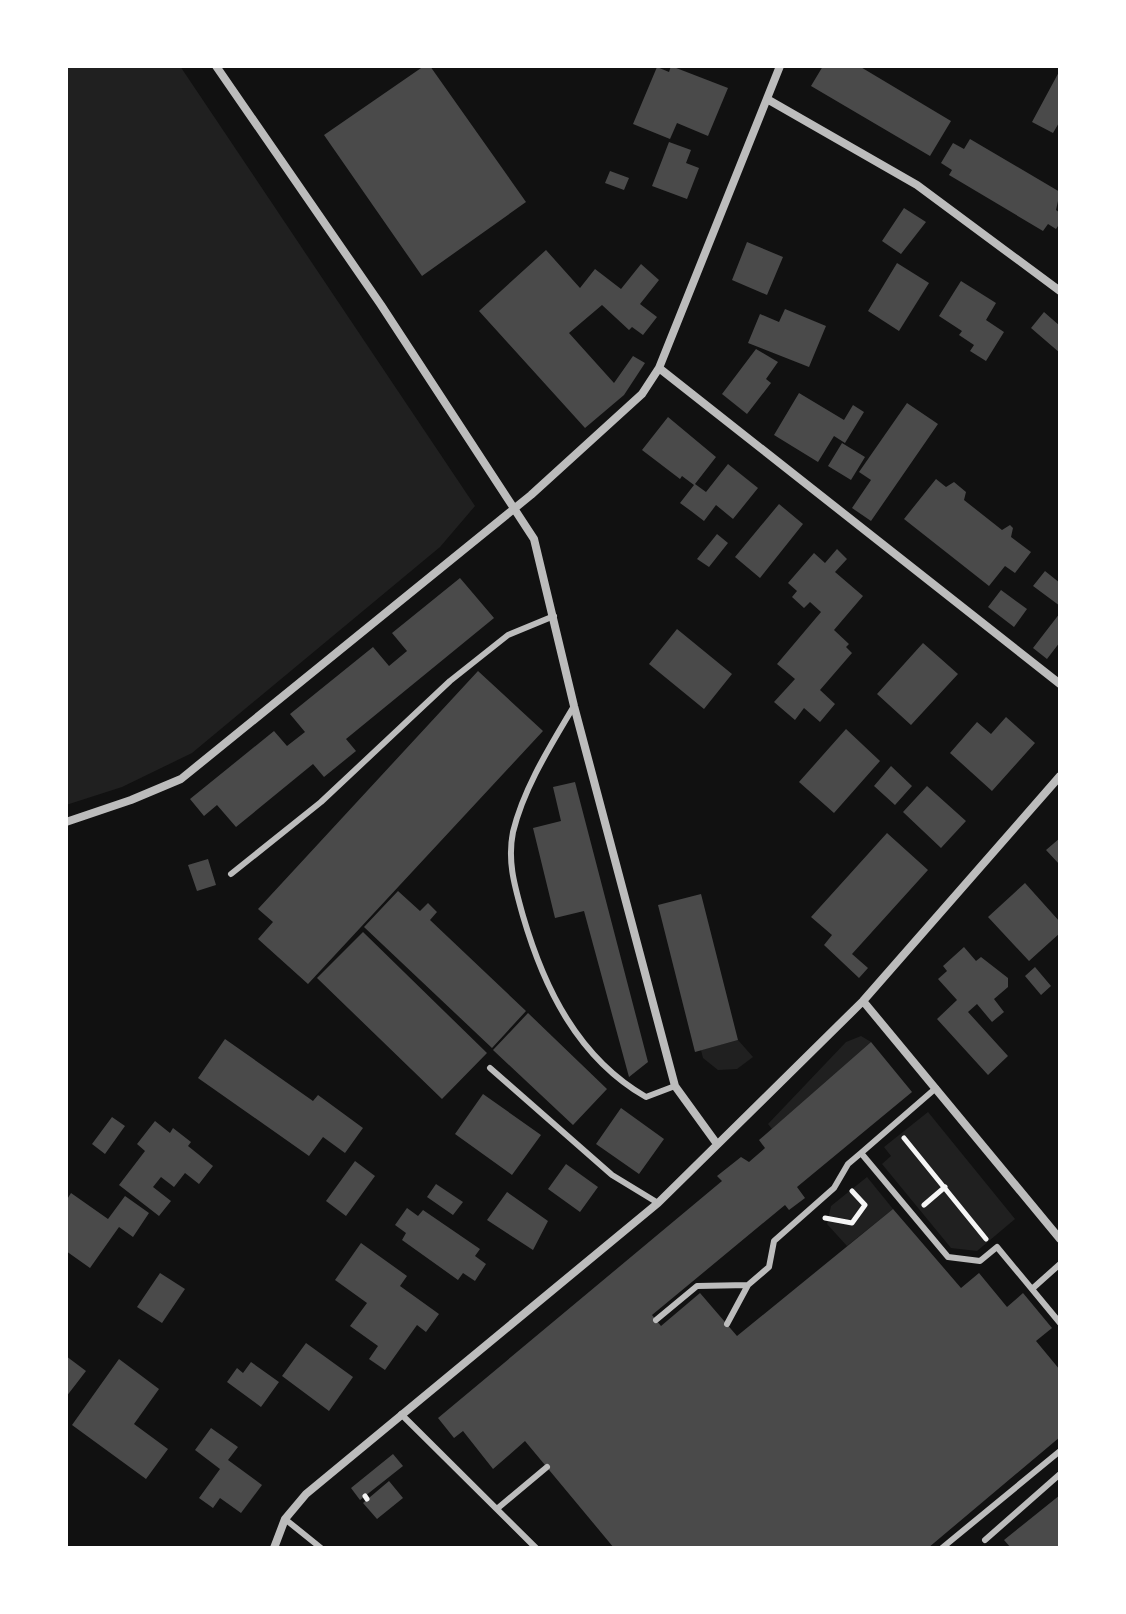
<svg xmlns="http://www.w3.org/2000/svg" width="1126" height="1614" viewBox="0 0 1126 1614" font-family="Poppins,sans-serif">
<style>
.green{fill:#202020}
.building{fill:#4a4a4a}
.lines{fill:none;stroke-linecap:round;stroke-linejoin:round}
.path{stroke:#f5f5f5;stroke-width:5}
.service{stroke:#bcbcbc;stroke-width:6}
.minor{stroke:#bcbcbc;stroke-width:8}
</style>
<rect width="100%" height="100%" fill="#111"/>
<path class="green" d="M66 66H180L475 506 440 547 192 753 122 787 66 805Z
M861 1036 871 1042 772 1129 768 1124 846 1042Z
M738 1040 753 1057 737 1069 718 1070 703 1058 701 1050Z
M928 1112 1015 1219 977 1251 951 1248 882 1164 891 1156 884 1147Z
M867 1177 893 1209 847 1246 827 1224 831 1206Z"/>
<path class="building" d="M424 66H430L526 202 422 276 324 135Z
M671 66 728 88 708 136 677 123 670 139 633 124 657 67 669 72Z
M823 66H859L951 121 930 156 811 86Z
M1060 70V121L1053 133 1032 122Z
M970 139 1060 192 1056 210 1060 213V223L1056 229 1048 224 1043 231 949 175 952 170 941 163 953 143 964 149Z
M669 142 691 150 686 163 699 168 687 199 652 186Z
M610 171 629 178 624 190 605 183Z
M904 208 926 222 901 254 882 241Z
M747 242 783 257 767 295 732 280Z
M546 250 580 288 595 269 621 289 641 264 659 280 640 304 657 317 643 335 632 327 629 330 602 305 569 333 614 383 633 356 645 363 624 395 585 428 479 311Z
M897 263 929 283 899 331 868 311Z
M961 281 996 303 986 320 1004 332 986 361 970 351 974 345 959 335 962 331 939 316Z
M785 309 826 326 809 367 748 343 760 314 779 322Z
M1044 312 1060 326V353L1031 328Z
M756 349 778 362 766 379 771 383 747 414 722 394Z
M799 393 844 420 853 405 864 412 845 443 834 436 818 462 774 435Z
M907 403 938 424 871 521 852 508 871 480 859 472Z
M668 417 716 457 695 484 706 492 728 464 758 488 733 519 716 505 704 521 691 511 680 503 694 485 682 476 680 479 642 450Z
M842 443 865 457 851 480 828 466Z
M936 479 946 487 954 482 966 492 964 500 1002 530 1010 525 1013 528 1011 537 1031 552 1015 573 1005 566 989 586 904 519Z
M779 504 803 524 760 578 735 557Z
M717 534 728 543 709 567 697 559Z
M837 549 847 559 835 572 863 596 834 630 849 644 846 647 852 653 820 690 835 704 820 722 804 708 795 720 774 702 795 679 777 664 821 612 810 602 804 608 792 597 797 591 788 583 814 553 825 563Z
M1045 571 1060 583V606L1033 586Z
M460 578 494 618 346 739 356 751 324 777 313 764 236 827 217 805 204 816 190 799 274 731 287 746 305 732 290 714 373 647 389 666 407 651 392 633Z
M1001 590 1027 609 1014 627 988 607Z
M1060 613V642L1047 659 1033 648Z
M677 629 732 674 704 709 649 664Z
M923 643 958 674 911 725 877 694Z
M478 671 543 731 308 984 258 939 273 922 258 909Z
M1006 717 1035 743 992 791 950 753 977 722 991 734Z
M846 729 880 761 834 813 799 782Z
M891 766 912 786 895 805 874 786Z
M575 782 648 1062 629 1077 584 911 555 918 533 828 561 821 553 787Z
M927 786 966 821 941 848 903 812Z
M887 833 928 870 852 954 868 968 859 978 824 945 832 935 811 917Z
M1060 838V865L1046 850Z
M208 859 216 885 197 891 188 865Z
M1025 883 1060 922V933L1029 961 988 917Z
M398 891 420 911 428 903 437 912 430 920 526 1011 492 1048 364 927Z
M701 894 738 1040 695 1052 658 905Z
M363 932 487 1053 442 1099 317 978Z
M964 947 976 961 981 957 1008 978V987L994 999 1004 1012 992 1022 977 1004 968 1012 1008 1056 988 1075 937 1019 957 1000 938 979 947 971 943 966Z
M1035 967 1051 986 1041 995 1025 976Z
M528 1013 607 1089 573 1125 493 1050Z
M225 1039 313 1101 318 1095 363 1128 345 1153 323 1137 309 1156 198 1078Z
M871 1042 912 1092 797 1187 805 1198 789 1210 785 1205 652 1315 661 1326 700 1293 737 1336 893 1209 961 1288 979 1273 1007 1307 1023 1293 1052 1328 1036 1341 1060 1370V1437L928 1548H614L525 1441 493 1469 463 1431 454 1438 438 1418 722 1181 717 1176 741 1157 749 1162 765 1148 759 1140Z
M483 1094 541 1135 512 1175 455 1134Z
M621 1108 664 1139 639 1174 596 1144Z
M112 1117 125 1126 105 1154 92 1144Z
M155 1121 170 1133 173 1128 191 1142 188 1146 213 1166 199 1184 185 1173 174 1187 161 1177 153 1187 171 1201 159 1216 119 1185 145 1151 137 1144Z
M355 1161 375 1176 346 1216 326 1201Z
M566 1164 598 1187 580 1212 548 1189Z
M436 1184 463 1202 453 1215 427 1197Z
M507 1192 548 1221 533 1250 487 1220Z
M71 1193 108 1219 125 1196 149 1213 133 1237 119 1227 90 1268 66 1251V1201Z
M407 1208 418 1216 423 1210 480 1249 475 1256 486 1264 475 1281 463 1273 458 1280 402 1240 406 1233 395 1225Z
M361 1243 407 1276 400 1286 439 1314 426 1332 417 1325 385 1370 369 1359 378 1346 350 1326 367 1303 335 1280Z
M160 1273 185 1289 162 1323 137 1307Z
M306 1343 353 1377 329 1411 282 1376Z
M66 1356 86 1371 66 1397Z
M119 1359 159 1389 134 1424 168 1449 146 1479 72 1425Z
M251 1362 279 1382 261 1407 227 1382 237 1368 243 1373Z
M211 1428 238 1447 228 1460 262 1485 241 1513 220 1498 213 1508 199 1498 220 1469 195 1450Z
M393 1454 403 1466 360 1500 351 1488Z
M389 1481 403 1498 377 1519 363 1503Z
M1060 1495V1548H1011L1004 1540Z"/>
<g class="lines">
<path class="path" d="M904 1138 986 1239
M924 1205 945 1187
M825 1218 852 1223 865 1205 852 1191
M365 1496 367 1499"/>
<path class="service" d="M574 706C551 745 524 787 513 832 507 862 515 887 523 916 544 988 578 1058 646 1097L675 1086
M231 874 321 802 450 681 508 635 554 616
M490 1068 612 1175 658 1203
M861 1153 936 1088
M1032 1289 1060 1264
M656 1320 697 1286 748 1285
M727 1324 748 1285 769 1267 774 1241 834 1188 848 1164 861 1153 948 1257 980 1261 997 1247 1060 1323
M401 1414 536 1548
M498 1508 547 1467
M285 1519 321 1548
M985 1540 1060 1474
M942 1548 1060 1451"/>
<path class="minor" d="M216 66 381 305 534 539 574 706 675 1086 717 1144
M767 99 917 185 1060 291
M659 368 1060 684
M66 822 131 800 181 779 531 495 642 394 659 368 780 66
M863 1001 1060 1239
M274 1548 285 1519 306 1494 658 1203 863 1001 1060 776"/>
</g>
<rect width="1126" height="1614" fill="none" stroke="#ffffff" stroke-width="136"/>
</svg>
